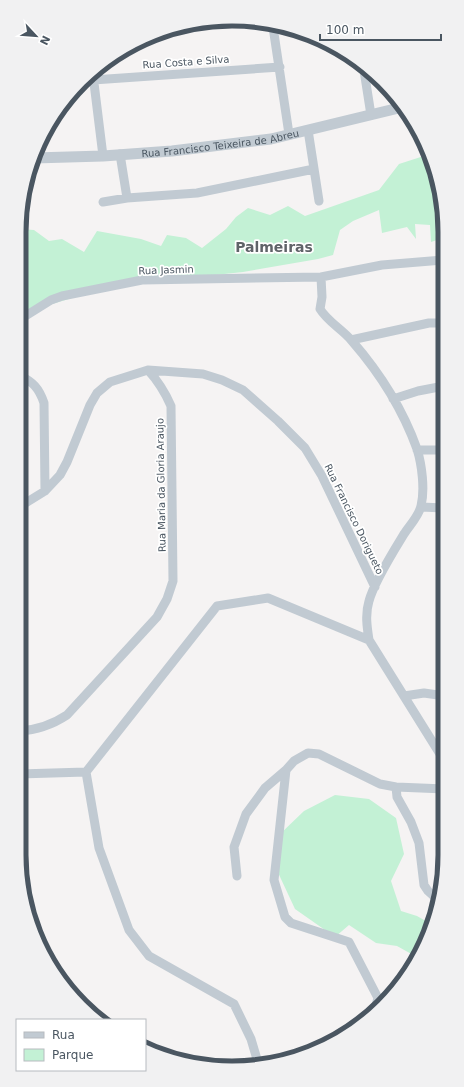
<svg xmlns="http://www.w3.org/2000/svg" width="464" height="1087" viewBox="0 0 464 1087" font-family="'DejaVu Sans',sans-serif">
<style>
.green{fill:#c3f1d5}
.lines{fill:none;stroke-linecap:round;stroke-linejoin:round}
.minor{stroke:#c1cad2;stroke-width:9}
.tertiary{stroke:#c1cad2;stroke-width:11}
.labels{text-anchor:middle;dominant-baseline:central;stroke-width:3.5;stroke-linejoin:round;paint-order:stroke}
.street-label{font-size:10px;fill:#4a5661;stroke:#fff}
.district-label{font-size:14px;font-weight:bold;fill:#5f6368;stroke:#fff}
.rim{fill:none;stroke:#4a5661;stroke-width:5}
</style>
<rect width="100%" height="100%" fill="#f5f3f3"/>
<path class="green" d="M430 154C436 179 451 215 440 239L431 242 430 225 415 224 416 239 407 227 382 233 379 210 353 221 340 230 333 255 318 259 243 272 112 286 19 314V229L34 230 49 241 62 239 84 252 97 231 141 239 161 246 167 235 186 238 202 248 226 229 236 217 248 208 270 215 288 206 305 216 379 190 399 164Z
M335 795 369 799 396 818 404 854 391 881 401 911 417 916 431 924V927L415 956 397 946 376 943 349 925 335 937 295 909 274 864 279 835 304 811Z"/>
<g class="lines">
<path class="minor" d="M273 27 289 134
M363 64 371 115
M93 75 103 156
M93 80 280 67
M308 130 319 201
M120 154 127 198
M103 202 127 198 197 193 314 169
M321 277 322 297 320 309C328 322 342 329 352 341 379 372 403 410 417 449 422 465 425 490 421 506 419 516 409 526 404 534 393 552 374 582 369 601 365 614 367 627 369 640L445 762
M19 320 51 300 62 296 142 280 321 277 382 265 443 260
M351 340 429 323H443
M19 375C33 382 39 388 44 403L45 491
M393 399 418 391 444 386
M417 450H444
M19 507 45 491 60 475 67 462 90 405 97 393 110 382 148 370 203 374 222 380 243 390 278 421 305 448 322 476 375 587
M421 507 444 508
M404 696 424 693 445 696
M19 731C37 730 52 725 67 715L157 617 167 599 173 581 171 406C165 392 158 381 148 370
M286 770 274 880 285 917 291 923 349 942 378 998 375 1009
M19 774 86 772
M396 787 397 797 411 822 419 843 424 885 428 891 438 900
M237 876 234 847 246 814 265 788 286 770 294 761 308 753 319 754 380 784 396 787 445 789
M259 1066 251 1039 234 1004 149 956 129 930 99 848 86 772 217 606 268 598 369 640"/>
<path class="tertiary" id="s1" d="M34 158 103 156 172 151 271 139 403 107"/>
</g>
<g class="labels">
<g class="street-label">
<text transform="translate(186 62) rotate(-4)">Rua Costa e Silva</text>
<text stroke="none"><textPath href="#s1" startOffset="187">Rua Francisco Teixeira de Abreu</textPath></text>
<text transform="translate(166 270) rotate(-2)">Rua Jasmin</text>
<text transform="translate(161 485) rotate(-91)">Rua Maria da Gloria Araujo</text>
<text transform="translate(354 519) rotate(64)">Rua Francisco Dorigueto</text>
</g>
<g class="district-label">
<text x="274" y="247">Palmeiras</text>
</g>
</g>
<path d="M0 0H464V1087H0ZM232 26H232A206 206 0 0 1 438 232V855A206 206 0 0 1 232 1061H232A206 206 0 0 1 26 855V232A206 206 0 0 1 232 26Z" fill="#f1f1f2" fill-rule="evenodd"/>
<path class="rim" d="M232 26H232A206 206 0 0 1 438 232V855A206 206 0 0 1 232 1061H232A206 206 0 0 1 26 855V232A206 206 0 0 1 232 26Z"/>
<rect x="16" y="1019" width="130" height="52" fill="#ffffff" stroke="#b7bbc0"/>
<rect x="24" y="1032" width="20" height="6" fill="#c1cad2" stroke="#b7bbc0"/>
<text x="52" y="1039" font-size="12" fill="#4a5661">Rua</text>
<rect x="24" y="1049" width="20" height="12" fill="#c3f1d5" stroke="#b7bbc0"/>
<text x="52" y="1059" font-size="12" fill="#4a5661">Parque</text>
<g transform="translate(36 36) rotate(116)" stroke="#ffffff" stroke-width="3" paint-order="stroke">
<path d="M0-3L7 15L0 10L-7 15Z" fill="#4a5661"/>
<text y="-6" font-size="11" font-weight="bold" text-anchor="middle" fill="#4a5661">N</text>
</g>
<path d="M320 34v6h121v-6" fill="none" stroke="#4a5661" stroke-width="2"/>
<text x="326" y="34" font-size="12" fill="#4a5661" stroke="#ffffff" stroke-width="3" paint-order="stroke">100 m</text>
</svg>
